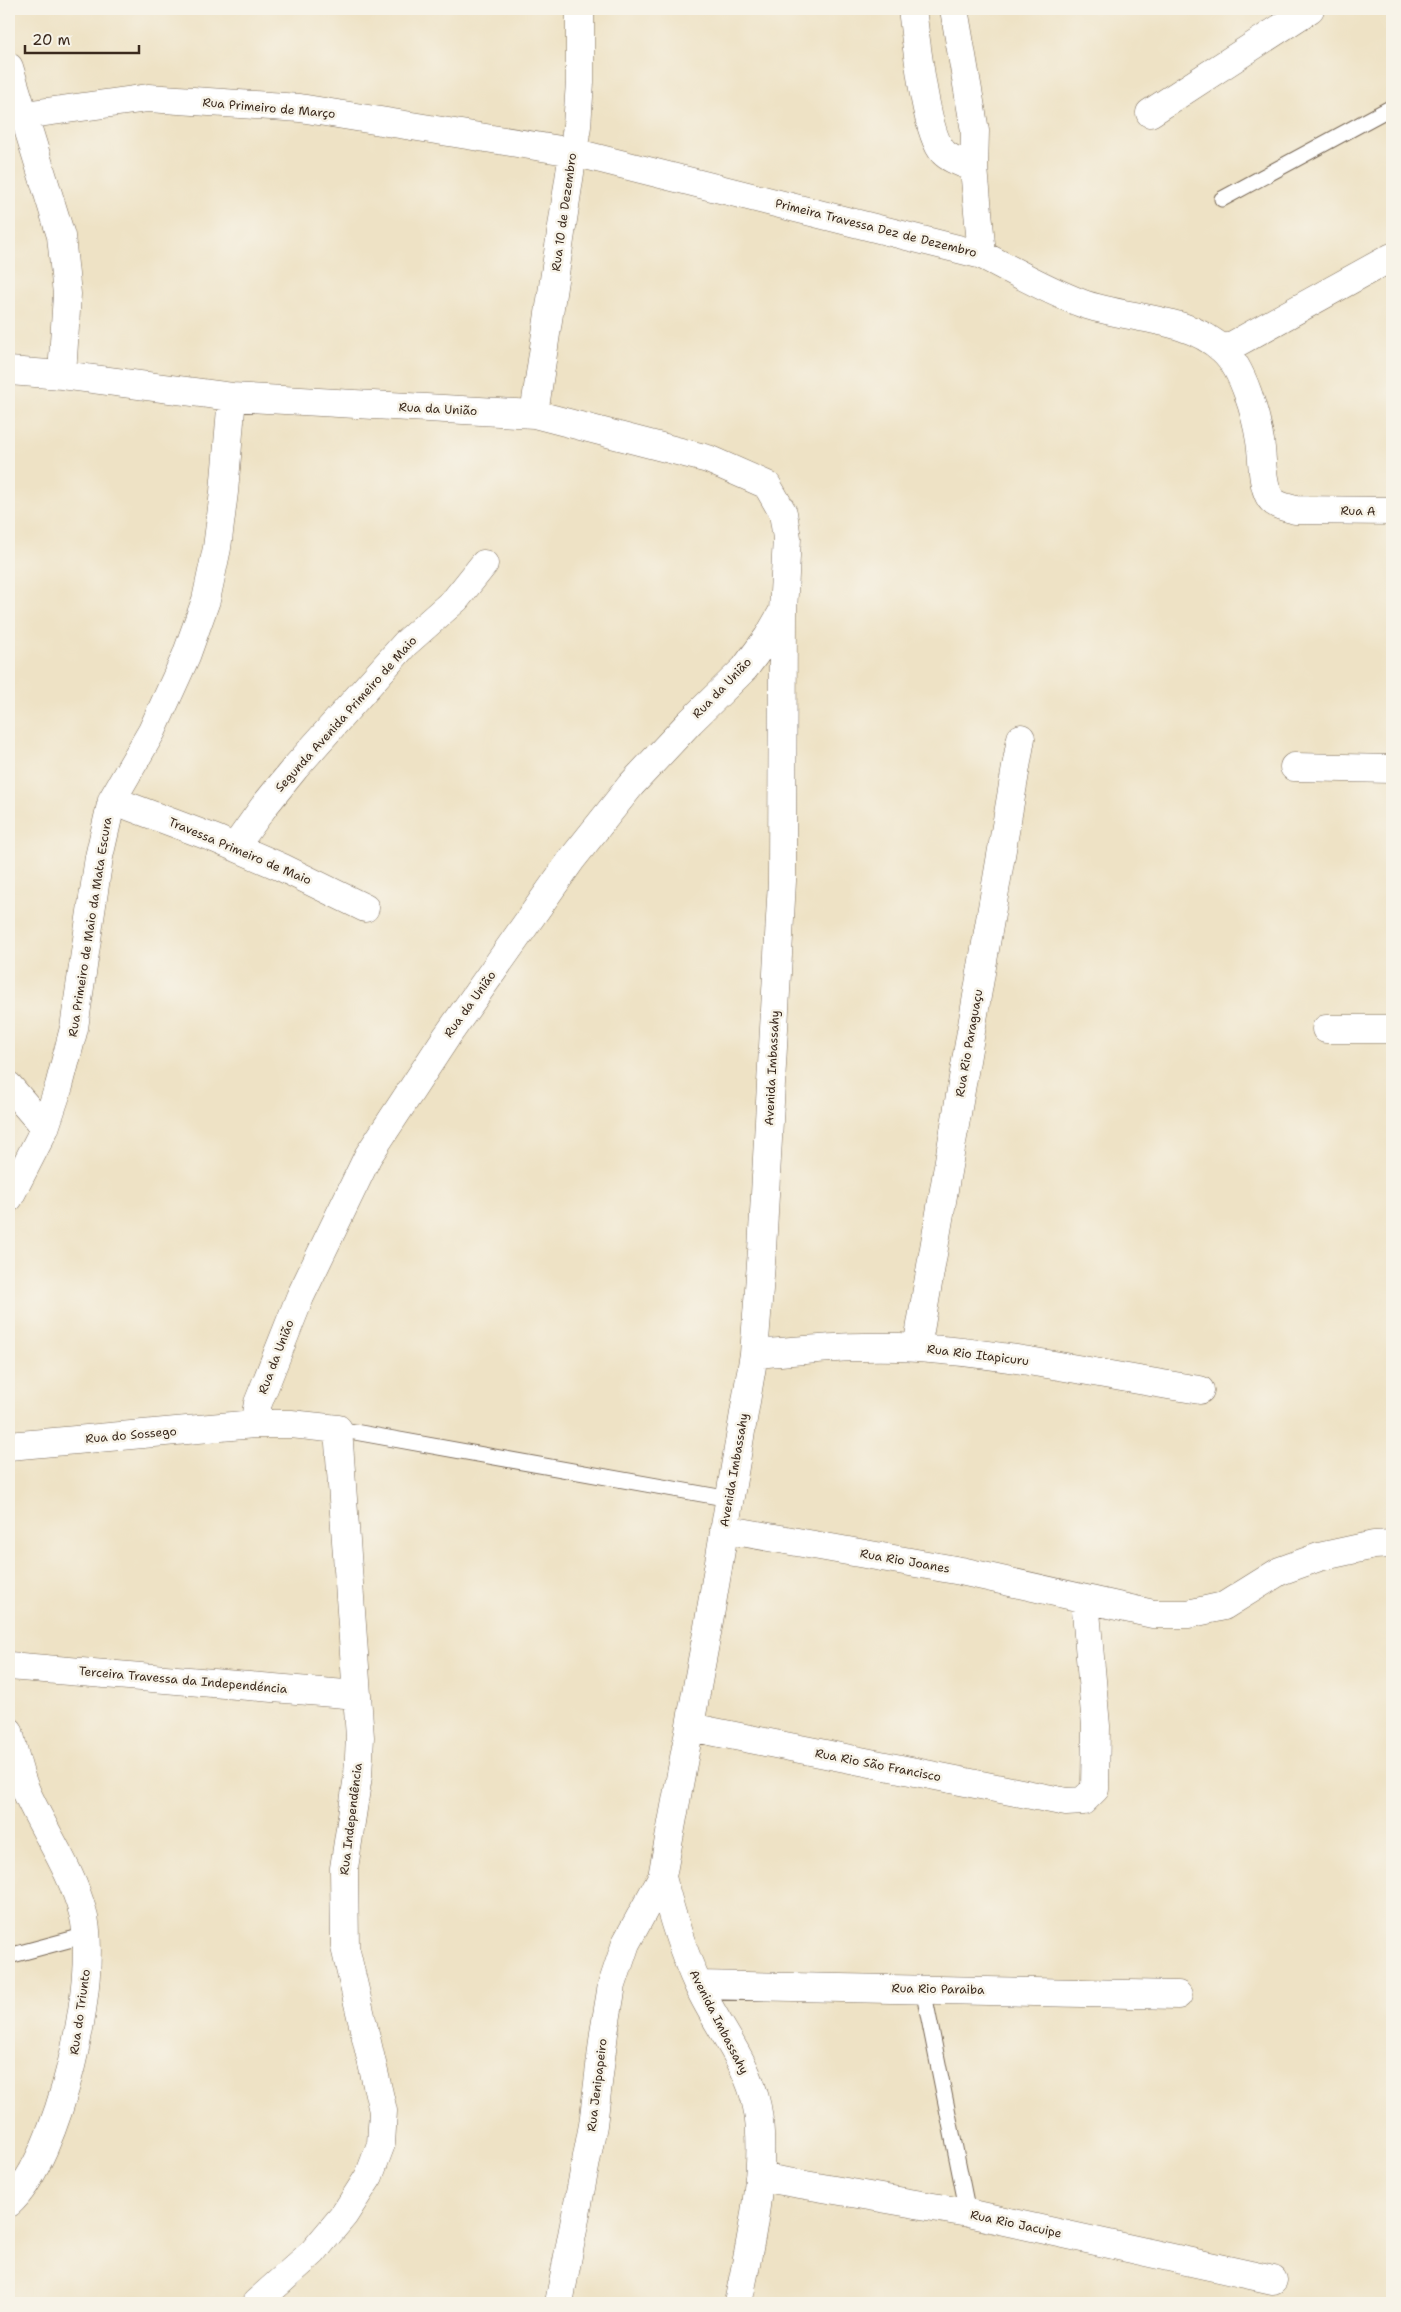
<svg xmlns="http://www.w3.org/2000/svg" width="1401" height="2312" viewBox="0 0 1401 2312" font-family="'Shantell Sans',sans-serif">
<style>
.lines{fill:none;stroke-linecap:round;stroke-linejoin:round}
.lane-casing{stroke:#7a6a58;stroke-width:17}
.street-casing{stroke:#7a6a58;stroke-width:29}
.lane{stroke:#fff;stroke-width:15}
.street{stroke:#fff;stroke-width:28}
.labels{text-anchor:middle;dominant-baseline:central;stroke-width:5;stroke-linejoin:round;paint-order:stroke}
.street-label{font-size:12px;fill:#3b2a1e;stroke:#f7f3e8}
</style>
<rect width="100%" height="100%" fill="#f7f3e8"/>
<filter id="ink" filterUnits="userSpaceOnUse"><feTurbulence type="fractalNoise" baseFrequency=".02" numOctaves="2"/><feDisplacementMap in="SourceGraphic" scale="10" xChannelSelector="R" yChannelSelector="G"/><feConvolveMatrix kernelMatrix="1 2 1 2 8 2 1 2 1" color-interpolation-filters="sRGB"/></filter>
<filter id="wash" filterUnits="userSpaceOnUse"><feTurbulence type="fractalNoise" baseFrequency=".0096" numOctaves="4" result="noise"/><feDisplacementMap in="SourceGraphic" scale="20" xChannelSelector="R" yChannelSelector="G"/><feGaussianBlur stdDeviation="1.12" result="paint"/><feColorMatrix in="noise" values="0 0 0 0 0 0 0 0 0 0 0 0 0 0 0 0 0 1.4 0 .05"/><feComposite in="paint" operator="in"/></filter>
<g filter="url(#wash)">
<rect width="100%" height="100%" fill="#eee2c5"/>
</g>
<g filter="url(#ink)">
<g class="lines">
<g class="lane-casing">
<path id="lane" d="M1222 199 1392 107
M338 1429 730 1499
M9 1956 87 1935
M923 1989 968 2213"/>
</g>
<g class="street-casing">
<path id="street" d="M912 9C916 38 925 133 943 152 949 159 965 164 974 168
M954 9 975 131 974 168 982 255
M9 67 61 236 67 294 62 375
M1150 113 1310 9
M24 115 148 98 300 108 573 152 982 255C1014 271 1046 290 1081 303 1126 320 1186 315 1223 350 1243 368 1256 415 1260 441 1263 458 1261 480 1269 496 1274 506 1286 507 1295 510L1392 511
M1224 350 1392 257
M9 371 62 375 232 397 534 414 708 459 767 485 783 513 787 538 783 611 768 637 745 668 690 722 631 785 572 859 447 1036 368 1156 300 1297 258 1403 254 1424
M534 414 577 126 580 82V9
M1294 767 1392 769
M112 800 216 839 281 867 365 908
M235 847 265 805 295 768 405 644 456 599 484 564
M1326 1029H1392
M9 1086 45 1128
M9 1198 45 1128 59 1086 74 1028 99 857 112 800 152 731 186 656 206 600 217 548 224 492 232 397
M917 1348 1021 738
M754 1354C808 1350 863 1344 918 1348 1012 1354 1106 1376 1200 1390
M9 1446 254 1424H291L338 1429 360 1737 358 1776 344 1868 345 1947 383 2111 381 2144 369 2176 344 2215 313 2252 256 2303
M724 1529 961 1571 1153 1614H1188L1224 1606 1280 1571 1319 1557 1374 1545 1392 1544
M9 1666 357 1695
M690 1727 1066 1802 1083 1801 1095 1789 1096 1726 1085 1600
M9 1731C14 1751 18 1774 27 1793 45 1833 71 1869 83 1913 100 1978 59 2158 9 2203
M698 1985 1178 1995
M759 2177 968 2213 1273 2280
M559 2303 593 2125 604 2033 612 1985 626 1943 662 1877
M738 2303C750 2247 768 2163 757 2107 748 2061 717 2027 698 1985 682 1950 671 1913 662 1877L707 1633 754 1354 762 1250 782 881 783 611"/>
</g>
<use href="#lane" class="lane"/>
<use href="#street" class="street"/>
</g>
</g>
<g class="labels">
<g class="street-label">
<text transform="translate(269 108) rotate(5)">Rua Primeiro de Março</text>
<text transform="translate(564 212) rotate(-82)">Rua 10 de Dezembro</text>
<text transform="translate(876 228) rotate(14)">Primeira Travessa Dez de Dezembro</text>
<text transform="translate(438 409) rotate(3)">Rua da União</text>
<text transform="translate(1358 511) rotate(1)">Rua A</text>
<text transform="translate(722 688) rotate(-46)">Rua da União</text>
<text transform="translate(346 714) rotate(-48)">Segunda Avenida Primeiro de Maio</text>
<text transform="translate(240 851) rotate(23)">Travessa Primeiro de Maio</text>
<text transform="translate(90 927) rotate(-81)">Rua Primeiro de Maio da Mata Escura</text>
<text transform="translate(470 1004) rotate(-54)">Rua da União</text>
<text transform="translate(969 1043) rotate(-80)">Rua Rio Paraguaçu</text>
<text transform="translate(772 1068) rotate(-87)">Avenida Imbassahy</text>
<text transform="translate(978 1355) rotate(7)">Rua Rio Itapicuru</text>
<text transform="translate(276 1357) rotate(-69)">Rua da União</text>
<text transform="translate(131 1435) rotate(-5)">Rua do Sossego</text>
<text transform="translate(734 1470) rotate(-80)">Avenida Imbassahy</text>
<text transform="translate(905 1561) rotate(10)">Rua Rio Joanes</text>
<text transform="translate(183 1680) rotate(5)">Terceira Travessa da Independéncia</text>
<text transform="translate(878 1765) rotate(11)">Rua Rio São Francisco</text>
<text transform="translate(351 1819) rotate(-83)">Rua Independência</text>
<text transform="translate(938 1989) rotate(1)">Rua Rio Paraiba</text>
<text transform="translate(80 2012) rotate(-82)">Rua do Triunto</text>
<text transform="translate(719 2022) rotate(63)">Avenida Imbassahy</text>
<text transform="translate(597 2085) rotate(-83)">Rua Jenipapeiro</text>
<text transform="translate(1016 2224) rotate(12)">Rua Rio Jacuipe</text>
</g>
</g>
<rect width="1401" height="2312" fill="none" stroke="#f7f3e8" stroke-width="30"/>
<path d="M25 45v8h114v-8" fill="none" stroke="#3b2a1e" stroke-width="2.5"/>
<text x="32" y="45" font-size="15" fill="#3b2a1e" stroke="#f7f3e8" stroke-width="4" paint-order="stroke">20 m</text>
</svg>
